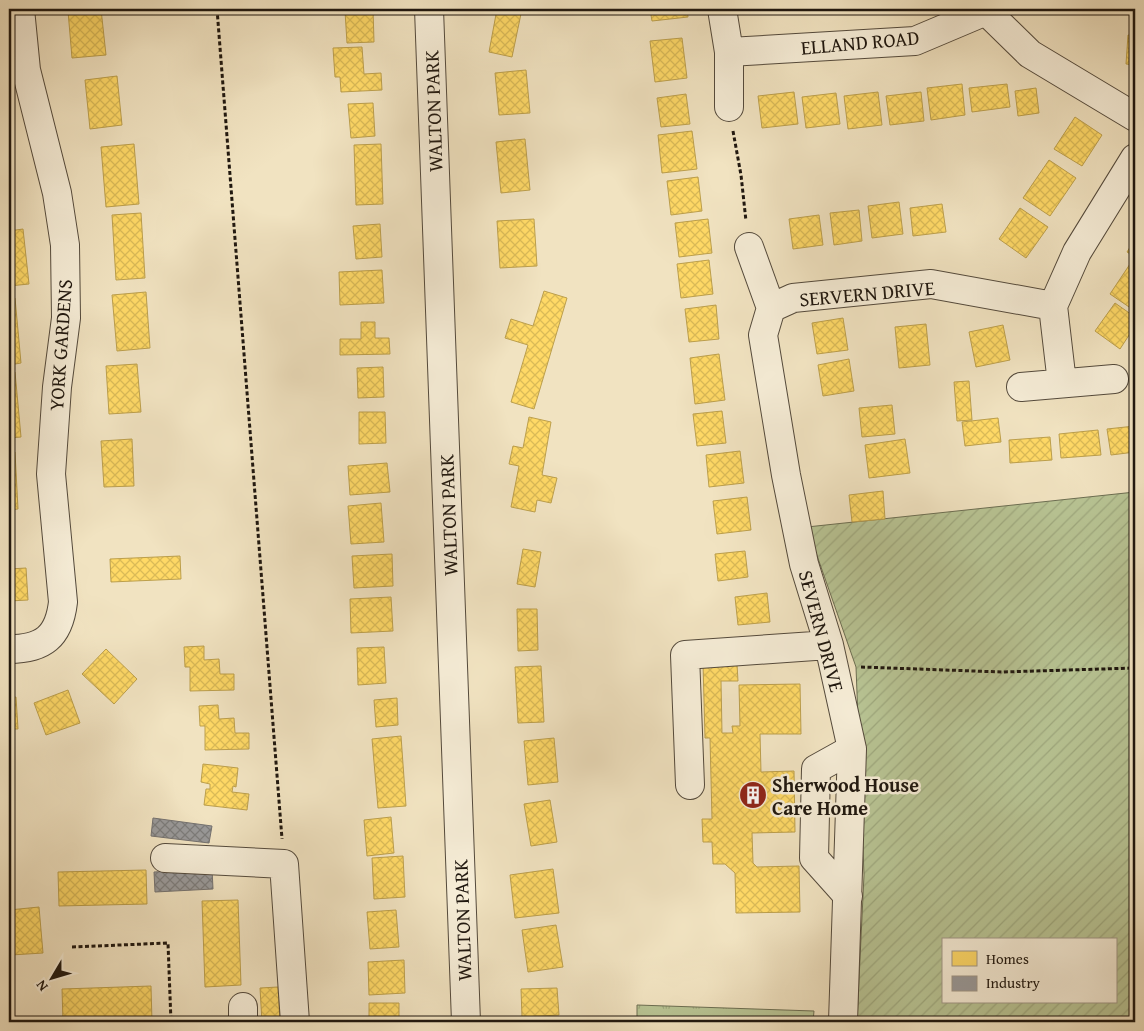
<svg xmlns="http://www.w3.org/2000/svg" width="1144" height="1031" viewBox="0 0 1144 1031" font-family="'Gentium Book Plus',serif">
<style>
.grass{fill:url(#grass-tufts);stroke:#6c6e52}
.garden{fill:url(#garden-furrows);stroke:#6c6e52;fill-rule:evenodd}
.homes{fill:url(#homes-cross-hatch);stroke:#bc9f4c}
.industry{fill:url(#industry-cross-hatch);stroke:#747270}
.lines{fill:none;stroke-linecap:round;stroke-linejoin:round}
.minor-casing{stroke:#544a3c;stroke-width:30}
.path{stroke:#1f170f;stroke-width:3;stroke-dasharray:4 2.5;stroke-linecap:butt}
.minor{stroke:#f6edd7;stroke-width:28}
.labels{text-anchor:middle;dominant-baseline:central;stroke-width:5;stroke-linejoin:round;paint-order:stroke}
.street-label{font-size:20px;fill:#1f170f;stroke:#f6edd7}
.poi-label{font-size:20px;font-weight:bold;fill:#1f170f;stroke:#f6edd7;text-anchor:start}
</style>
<defs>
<pattern id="grass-tufts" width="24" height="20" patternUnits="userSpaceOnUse" patternTransform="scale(1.25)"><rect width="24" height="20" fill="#b8c494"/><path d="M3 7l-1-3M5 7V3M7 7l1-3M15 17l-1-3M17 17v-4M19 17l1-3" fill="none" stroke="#9ea87e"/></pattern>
<pattern id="garden-furrows" width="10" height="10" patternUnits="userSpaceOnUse" patternTransform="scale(1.25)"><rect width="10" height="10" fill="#b8c494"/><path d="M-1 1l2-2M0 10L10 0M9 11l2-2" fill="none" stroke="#9ea87e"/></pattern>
<pattern id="homes-cross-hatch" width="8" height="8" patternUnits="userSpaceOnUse" patternTransform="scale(1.25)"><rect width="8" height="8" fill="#ffd966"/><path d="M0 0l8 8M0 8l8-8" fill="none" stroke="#daba57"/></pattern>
<pattern id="industry-cross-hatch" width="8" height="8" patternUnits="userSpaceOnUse" patternTransform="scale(1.25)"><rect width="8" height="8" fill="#999"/><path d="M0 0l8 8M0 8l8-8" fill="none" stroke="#7c7c7b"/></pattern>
</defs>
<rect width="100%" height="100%" fill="#f1e3c1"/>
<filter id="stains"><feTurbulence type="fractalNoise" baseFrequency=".004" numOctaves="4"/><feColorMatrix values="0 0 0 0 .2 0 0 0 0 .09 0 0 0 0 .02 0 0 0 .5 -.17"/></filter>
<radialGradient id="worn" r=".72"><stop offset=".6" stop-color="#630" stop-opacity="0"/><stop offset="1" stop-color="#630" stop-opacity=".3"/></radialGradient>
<path class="grass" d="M637 1005 814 1011 813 1022H637Z"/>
<path class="garden" d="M1135 492V1022H857L864 875 856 667 807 527ZM943 940H1115V1002H943Z"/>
<path class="homes" d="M101 9 106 55 72 58 68 11Z
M373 9 374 42 347 43 345 11Z
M497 9H522L512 57 489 52Z
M650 9H687L688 17 652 21Z
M1128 35 1135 36V65L1126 64Z
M682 38 687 78 655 82 650 41Z
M362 47 364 74 381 73 382 90 341 92 340 77H335L333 48Z
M526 70 530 113 499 115 495 73Z
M117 76 122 125 90 129 85 80Z
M962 84 965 115 931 120 927 88Z
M1007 84 1010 107 972 112 969 88Z
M1036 88 1039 113 1018 116 1015 91Z
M794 92 798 124 762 128 758 96Z
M878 92 882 125 848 129 844 96Z
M921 92 924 121 890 125 886 96Z
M836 93 840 124 806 128 802 97Z
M686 94 690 124 661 127 657 98Z
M373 103 375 136 351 138 348 104Z
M1075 117 1102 135 1082 166 1054 149Z
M692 131 697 169 662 173 658 135Z
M525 139 530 190 501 193 496 142Z
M134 144 139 204 106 207 101 147Z
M381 144 383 204 356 205 354 145Z
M1049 160 1076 178 1050 216 1023 198Z
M9 167 13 211 9 212Z
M698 177 702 211 671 215 667 181Z
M899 202 903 234 872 238 868 206Z
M942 204 946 232 913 236 910 208Z
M1020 208 1048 227 1026 258 999 239Z
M859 210 862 241 834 245 830 213Z
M141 213 145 278 116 280 112 215Z
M819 215 823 245 793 249 789 219Z
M534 219 537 266 500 268 497 221Z
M708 219 712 253 679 257 675 223Z
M380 224 382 257 356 259 353 226Z
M23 229 29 284 9 286V231Z
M1135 239V257L1127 252Z
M709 260 713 294 681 298 677 264Z
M1130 264 1135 267V311L1110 294Z
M382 270 384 303 340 305 339 272Z
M544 291 567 298 534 409 511 402 528 345 505 338 511 319 533 326Z
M146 292 150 348 117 351 112 295Z
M15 298 21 363 9 365V299Z
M1115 303 1135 317V326L1120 349 1095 331Z
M716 305 719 339 689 342 685 309Z
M843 318 848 350 817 354 812 323Z
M361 322H375V338H389L390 354 340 355V339H361Z
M926 324 930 365 899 368 895 327Z
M1003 325 1010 360 976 367 969 332Z
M719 354 725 400 695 404 690 358Z
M849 359 854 391 823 396 818 365Z
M137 364 141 412 109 414 106 366Z
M383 367 384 397 358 398 357 368Z
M15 372 21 437 9 438V373Z
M969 381 972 420 957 421 954 382Z
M892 405 895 434 862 437 859 408Z
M722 411 726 443 697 446 693 414Z
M359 412H385L386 443 359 444Z
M529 417 551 422 542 475 557 478 551 503 537 500 535 512 511 507 519 466 509 464 513 446 523 448Z
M998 418 1001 442 965 446 962 422Z
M1135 426V452L1111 455 1107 429Z
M1098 430 1101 455 1061 458 1059 434Z
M1050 437 1052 460 1010 463 1009 440Z
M132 439 134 486 104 487 101 441Z
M905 439 910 473 869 478 865 445Z
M740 451 744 483 709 487 706 455Z
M9 452H15L18 509 9 510Z
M387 463 390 492 350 495 348 466Z
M883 491 885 519 852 522 849 495Z
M747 497 751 530 717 534 713 501Z
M381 503 384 542 351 544 348 506Z
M523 549 541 552 535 587 517 584Z
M745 551 748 577 718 581 715 554Z
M392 554 393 586 354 588 352 556Z
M180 556 181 579 111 582 110 559Z
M26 568 28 600 9 601V569Z
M767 593 770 622 738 625 735 597Z
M391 597 393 631 351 633 350 599Z
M517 609H537L538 650 518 651Z
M204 646V660L219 659 220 674H234V690L190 691V667H185L184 647Z
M384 647 386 683 358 685 357 648Z
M106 649 137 679 114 704 82 674Z
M703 663 737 664 738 681H721L722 733H733L732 726H740L739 685 800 684 801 734H760L761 772 794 771 795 832 752 833 753 863 757 867 799 866 800 912 736 913 735 873 725 864H713L712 842H703L702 819H712L710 738H705Z
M541 666 544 722 518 723 515 667Z
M68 690 80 723 46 735 34 703Z
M16 697 18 729H9V698Z
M397 698 398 725 376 727 374 700Z
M218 705 219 719 234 718 235 733H249V749L205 750V726H200L199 706Z
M401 736 406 806 378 808 372 739Z
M554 738 558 782 528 785 524 741Z
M203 764 238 768 236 787 233 786 232 792 249 794 247 810 204 805 206 789H210V784L201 782Z
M550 800 557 842 531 846 524 804Z
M391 817 394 853 367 856 364 820Z
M403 856 405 897 374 899 372 858Z
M553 869 559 913 515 918 510 875Z
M146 870 147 904 59 906 58 872Z
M238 900 241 985 205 987 202 901Z
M39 907 43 953 11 955 9 910Z
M396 910 399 947 370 949 367 912Z
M556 925 563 967 528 972 522 930Z
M404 960 405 993 369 995 368 962Z
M151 986 152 1022H63L62 989Z
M278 987 280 1022H262L260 988Z
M557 988 559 1015 522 1017 521 989Z
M369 1003H399V1022H369Z"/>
<path class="industry" d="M153 818 212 826 209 843 151 836Z
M212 869 213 889 155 892 154 872Z"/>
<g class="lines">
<g class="minor-casing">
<path id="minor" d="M429 9 466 1022
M722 9 729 52
M984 9 1030 54 1135 117
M729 107V52L915 41 986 11
M749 247 771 308 763 335 786 475 804 564 829 645 852 749 843 1022
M771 308 793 298 931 284 1053 306
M1062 383 1053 306 1077 252 1135 158
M1021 387 1114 379
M9 649C43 649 59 637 63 602L51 474 57 387 66 318 65 245 57 193 26 70 20 9
M690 785 685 655 829 645
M165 858 284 864 295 1022
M848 896 814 858 816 769 852 749
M243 1007V1022"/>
</g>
<path class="path" d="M217 9 282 839
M733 131 741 175 746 221
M861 667 1002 672 1135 668
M72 947 168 943 171 1022"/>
<use href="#minor" class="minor"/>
</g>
<defs>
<g id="building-disc" transform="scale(1.4375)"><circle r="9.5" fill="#8f2418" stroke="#f6edd7"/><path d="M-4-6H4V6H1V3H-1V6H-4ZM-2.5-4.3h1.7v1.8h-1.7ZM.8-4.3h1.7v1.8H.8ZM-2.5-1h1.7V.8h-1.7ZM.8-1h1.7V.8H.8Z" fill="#fff"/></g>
</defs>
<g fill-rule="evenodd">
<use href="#building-disc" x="753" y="795"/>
</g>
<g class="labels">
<g class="street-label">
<text transform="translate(860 42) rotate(-5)">ELLAND ROAD</text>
<text transform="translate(433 111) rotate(-92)">WALTON PARK</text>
<text transform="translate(867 293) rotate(-5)">SERVERN DRIVE</text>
<text transform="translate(60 345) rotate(-86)">YORK GARDENS</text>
<text transform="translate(448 515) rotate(-92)">WALTON PARK</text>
<text transform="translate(822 631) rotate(75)">SEVERN DRIVE</text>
<text transform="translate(462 920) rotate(-92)">WALTON PARK</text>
</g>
<g class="poi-label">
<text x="772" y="784">Sherwood House<tspan x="772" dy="23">Care Home</tspan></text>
</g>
</g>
<rect width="1144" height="1031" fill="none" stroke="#f1e3c1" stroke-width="30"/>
<rect x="10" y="10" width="1124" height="1011" fill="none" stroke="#1f170f" stroke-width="2.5"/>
<rect x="15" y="15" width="1114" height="1001" fill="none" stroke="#1f170f"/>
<rect x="942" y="938" width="175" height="65" fill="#f6edd7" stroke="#a09787"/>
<rect x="952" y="951" width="25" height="15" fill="#ffd966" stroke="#a09787"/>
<text x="986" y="964" font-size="15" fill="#1f170f">Homes</text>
<rect x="952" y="976" width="25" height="15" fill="#999999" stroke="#a09787"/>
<text x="986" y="988" font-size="15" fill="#1f170f">Industry</text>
<g transform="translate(52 978) rotate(232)" stroke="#f6edd7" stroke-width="4" paint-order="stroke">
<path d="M0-4L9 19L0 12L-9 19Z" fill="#1f170f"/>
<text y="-8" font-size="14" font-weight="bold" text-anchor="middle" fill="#1f170f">N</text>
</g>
<rect width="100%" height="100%" filter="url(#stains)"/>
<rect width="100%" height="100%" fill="url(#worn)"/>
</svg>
